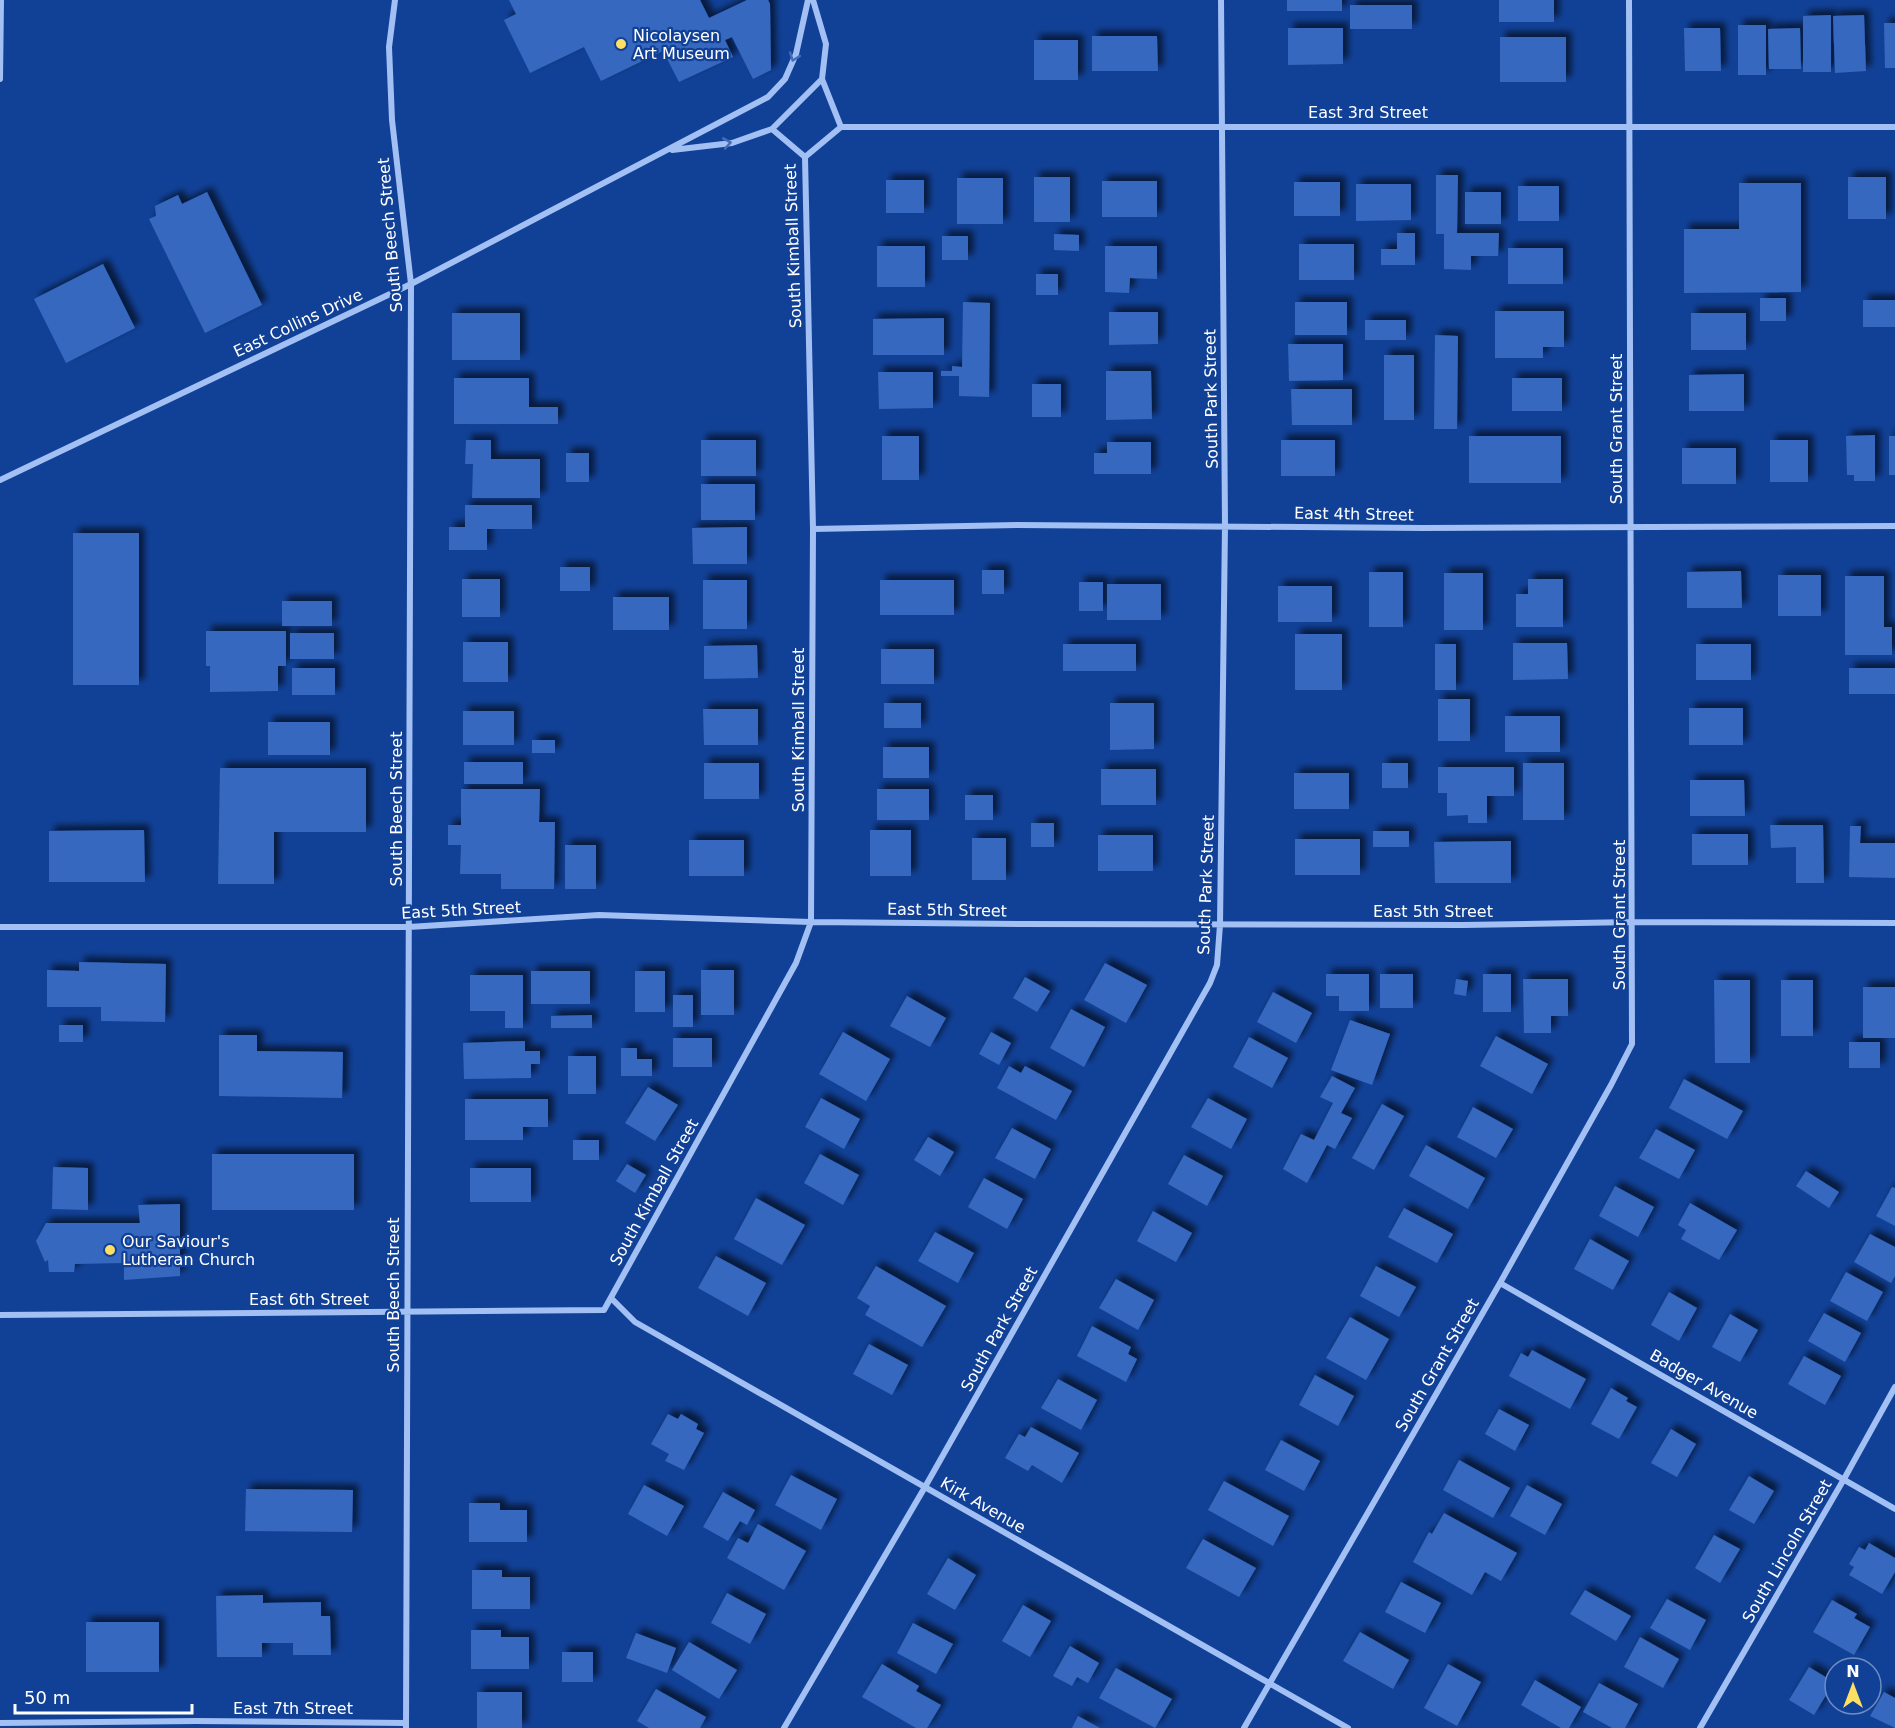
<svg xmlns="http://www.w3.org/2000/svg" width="1895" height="1728" viewBox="0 0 1895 1728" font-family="'DejaVu Sans',sans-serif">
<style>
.building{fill:#3568be;filter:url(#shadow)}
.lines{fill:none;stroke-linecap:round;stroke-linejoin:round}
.street{stroke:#a2c0f4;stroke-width:6}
.oneway{stroke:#446db8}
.poi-dot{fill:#ffde64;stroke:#114197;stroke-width:2}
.labels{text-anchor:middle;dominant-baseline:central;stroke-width:4.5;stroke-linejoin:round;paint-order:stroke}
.poi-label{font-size:16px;fill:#fff;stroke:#114197;text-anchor:start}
.street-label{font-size:16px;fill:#fff;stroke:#114197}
</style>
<defs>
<filter id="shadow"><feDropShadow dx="5.5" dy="-5.5" stdDeviation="3" flood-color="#0009"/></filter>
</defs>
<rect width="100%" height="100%" fill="#114197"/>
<path class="building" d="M509 0H700L709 18 747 0H768L770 4 771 70 753 79 732 37 725 40 733 57 679 82 663 51 601 81 584 47 530 73 504 20 516 14Z
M1287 0H1342V11H1287Z
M1499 0H1554V22H1499Z
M1350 5H1412V29H1350Z
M1831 15V72H1803V16Z
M1864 15 1866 71 1835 73 1833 16Z
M1884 23H1895V68H1885Z
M1738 25H1766V75H1738Z
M1288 28H1343V64L1288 65Z
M1684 28H1720L1721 71H1685Z
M1800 28 1801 69H1769L1768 29Z
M1092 36H1157L1158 71H1092Z
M1500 37H1566V82H1500Z
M1034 40H1078V80H1034Z
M1436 175H1458L1457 233H1499L1498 256H1471V270L1444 269V234H1436Z
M1034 177H1070V222H1034Z
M1848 177H1886V219H1848Z
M957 178H1003V224H957Z
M886 180H924V213H886Z
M1102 181H1157V217H1102Z
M1294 182H1340V216H1294Z
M1739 183H1801V292L1684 293V229H1739Z
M1356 184H1411V220L1356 221Z
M1518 186H1559V221H1518Z
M207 192 262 305 205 333 149 219 156 216 155 206 178 195 182 204Z
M1465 192H1501V224H1465Z
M1397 233H1415V265H1381V249H1397Z
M1054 234 1079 235V251L1054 250Z
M942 236H968V260H942Z
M1299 244H1354V280H1299Z
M877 246H925V287H877Z
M1105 246H1157V279L1130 278 1129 293 1105 292Z
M1508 248H1563V284H1508Z
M103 264 135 328 66 363 34 299Z
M1036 274H1058V295H1036Z
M1760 298H1786V321H1760Z
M1863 300H1895V327H1863Z
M963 302 990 303 989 397 959 396V376H941V371H952V366L962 367Z
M1295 302H1347V335H1295Z
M1495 311H1564V347H1543V358H1495Z
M1109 312H1158V344L1109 345Z
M452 313H520V360H452Z
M1691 313H1746V350H1691Z
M944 318V355H873V319Z
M1365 320H1406V340H1365Z
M1435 335 1458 336 1457 429H1434Z
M1288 344H1343V380L1289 381Z
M1384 355H1414V420H1384Z
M1106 371H1151L1152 419 1106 420Z
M878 372H933V408L879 409Z
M1744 374V411H1689V375Z
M454 378H529V407H558V424H454Z
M1512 378H1562V411H1512Z
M1032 384H1061V417H1032Z
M1291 389H1352V425H1292Z
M1875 435V481H1854V475H1847L1846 436Z
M882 436H919V480H882Z
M1469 436H1561V483H1469Z
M1889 436H1895V475H1889Z
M466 440H491V459H540V498H472L473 464H465Z
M701 440H756V476H701Z
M1281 440H1335V476H1281Z
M1770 440H1808V482H1770Z
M1107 442H1151V474H1094V453H1107Z
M1682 448H1736V484H1682Z
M566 453H589V482H566Z
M701 484H755V520H701Z
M465 505H532V529H487V550H449V527H465Z
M747 527V564H693L692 528Z
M73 533H139V685H73Z
M560 567H590V591H560Z
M982 570H1004V594H982Z
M1741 571 1742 608H1687V572Z
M1369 572H1403V627H1369Z
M1444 573H1483V630H1444Z
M1778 575H1821V616H1778Z
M1845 576H1884V627H1892V655H1845Z
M462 579H500V617H462Z
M1528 579H1563V627H1516V594H1528Z
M703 580H747V629H703Z
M880 580H954V615H880Z
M1079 582H1103V611H1079Z
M1107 584H1161V620H1107Z
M1278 586H1332V622H1278Z
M613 597H669V630H613Z
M282 601H332V626H282Z
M206 631H286V666H278V691L210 692V666H206Z
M290 633H334V659H290Z
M1295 634H1342V690H1295Z
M463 642H508V682H463Z
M1513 643H1567L1568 679 1513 680Z
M1063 644H1136V671H1063Z
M1435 644H1456V690H1435Z
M1696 644H1751V680H1696Z
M757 645 758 678 704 679V646Z
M881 649H934V684H881Z
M292 668H335V695H292Z
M1849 668H1895V694H1849Z
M1438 699H1470V741H1438Z
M884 703H921V728H884Z
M1110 703H1154V749L1110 750Z
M1689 708H1743V745H1689Z
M703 709H758V745H704Z
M463 711H514V745H463Z
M1505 716H1560V752H1505Z
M268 722H330V755H268Z
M532 740H555V753H532Z
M883 747H929V778H883Z
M464 762H523V784H464Z
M704 763H759V799H704Z
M1382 763H1408V788H1382Z
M1523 763H1564V820H1523Z
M1438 767H1514V796H1487V823H1468V815L1447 816V793H1438Z
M220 768H366V832H274V884H218Z
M1101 769H1156V805H1101Z
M1294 773H1349V809H1294Z
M1690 780H1744L1745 816H1690Z
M461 789H540L539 822H555L554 889H501V874H460L461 845H448V825H461Z
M877 789H929V820H877Z
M965 795H993V820H965Z
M1031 823H1054V847H1031Z
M1770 825H1823L1824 883H1796V847L1771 848Z
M1850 826H1861L1860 843H1895V878L1849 877Z
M144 830 145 882H49V831Z
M870 830H911V876H870Z
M1373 831H1409V847H1373Z
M1692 834H1748V865H1692Z
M1098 835H1153V871H1098Z
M972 838H1006V880H972Z
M1295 839H1360V875H1295Z
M689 840H744V876H689Z
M1511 841V883H1435L1434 842Z
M565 845H596V889H565Z
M79 962 166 964 165 1022 101 1021V1007H47V970L79 971Z
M1105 963 1147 985 1126 1023 1084 1000Z
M701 970H734V1015H701Z
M531 971H590V1004H531Z
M635 971H665V1012H635Z
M1326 974H1369V1011H1339V996H1326Z
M1380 974H1413V1008H1380Z
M1483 974H1511V1012H1483Z
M470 975H523V1028H505V1011H470Z
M1025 977 1050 991 1037 1012 1013 998Z
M1456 979 1468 981 1466 996 1454 994Z
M1523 979H1568V1016H1551V1033H1524Z
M1714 980H1750V1063H1715Z
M1781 980H1813V1036H1781Z
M1863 987H1895V1038H1863Z
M1273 992 1312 1013 1296 1043 1257 1022Z
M673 995H693V1027H673Z
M907 996 946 1018 930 1047 890 1026Z
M1071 1009 1105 1027 1084 1067 1050 1048Z
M592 1015V1028H551V1016Z
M1350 1020 1390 1034 1372 1085 1331 1070Z
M59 1025H83V1042H59Z
M843 1032 890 1059 866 1101 819 1074Z
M991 1032 1011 1043 999 1065 979 1054Z
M219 1035H257V1051L343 1052 342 1098 219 1096Z
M1496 1036 1548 1064 1532 1094 1480 1066Z
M1249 1037 1288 1058 1272 1088 1233 1067Z
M673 1038H712V1067H673Z
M525 1041V1051H540V1064H531V1078L464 1079 463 1043Z
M1849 1042H1880V1068H1849Z
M621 1048H637V1059H652V1076H621Z
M568 1056H596V1094H568Z
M1009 1066 1021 1073 1025 1066 1072 1091 1056 1120 997 1088Z
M1332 1076 1355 1088 1341 1113 1352 1118 1335 1149 1327 1145 1307 1183 1283 1169 1301 1134 1314 1140 1333 1103 1320 1097Z
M1684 1079 1743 1111 1727 1139 1669 1108Z
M648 1087 678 1105 655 1141 625 1123Z
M821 1098 860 1119 844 1149 805 1127Z
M1208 1098 1247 1119 1231 1149 1191 1127Z
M465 1099H548V1127H523V1140H465Z
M1382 1104 1404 1116 1374 1170 1352 1158Z
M1473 1107 1513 1129 1496 1158 1457 1137Z
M1012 1128 1051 1149 1035 1179 995 1158Z
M1656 1129 1695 1150 1679 1179 1639 1158Z
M928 1137 954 1152 940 1176 914 1160Z
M573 1140H599V1160H573Z
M1426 1145 1485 1178 1468 1209 1409 1176Z
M212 1154H354V1210H212Z
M820 1154 859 1175 843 1205 804 1183Z
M1184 1155 1223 1176 1207 1206 1168 1184Z
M627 1164 646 1175 635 1193 616 1181Z
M53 1167 88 1168V1210L52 1209Z
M470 1168H531V1202H470Z
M1806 1171 1839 1192 1829 1208 1796 1186Z
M984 1178 1023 1199 1007 1229 968 1207Z
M1615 1186 1654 1207 1638 1237 1599 1216Z
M1892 1187 1895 1188V1226L1876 1216Z
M756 1198 805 1225 782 1265 734 1239Z
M1690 1203 1737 1230 1719 1260 1681 1239 1686 1230 1678 1225Z
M180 1204V1276L124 1280V1263L75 1264 74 1272H49L48 1260 45 1262 36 1241 46 1223H140L138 1205Z
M1404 1208 1453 1234 1437 1263 1388 1237Z
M1153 1211 1192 1233 1176 1262 1137 1241Z
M935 1232 974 1253 958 1283 918 1261Z
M1870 1234 1895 1247V1276L1891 1283 1854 1262Z
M1590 1239 1629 1261 1613 1290 1574 1269Z
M716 1256 766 1283 748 1316 698 1288Z
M876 1266 946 1306 922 1347 865 1315 870 1306 857 1298Z
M1376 1266 1416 1287 1399 1317 1360 1296Z
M1846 1272 1883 1292 1867 1321 1830 1301Z
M1116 1279 1154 1300 1138 1330 1099 1308Z
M1669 1292 1697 1308 1679 1341 1651 1325Z
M1824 1313 1861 1333 1845 1362 1808 1341Z
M1730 1314 1758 1330 1740 1362 1712 1347Z
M1350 1317 1389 1339 1366 1380 1326 1358Z
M1092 1326 1131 1347 1128 1354 1137 1359 1126 1382 1077 1356Z
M869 1344 908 1365 892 1395 853 1374Z
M1532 1350 1586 1379 1570 1409 1509 1376 1521 1353 1528 1357Z
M1804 1356 1841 1376 1825 1405 1788 1384Z
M1315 1375 1354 1396 1338 1426 1299 1405Z
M1058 1379 1097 1400 1081 1430 1041 1408Z
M1611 1388 1628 1398 1626 1401 1637 1407 1619 1439 1591 1424Z
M1499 1409 1529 1425 1515 1451 1485 1434Z
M668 1414 678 1419 681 1414 698 1424 696 1429 704 1433 684 1470 665 1461 669 1454 651 1444Z
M1031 1427 1079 1453 1062 1483 1032 1465 1028 1471 1005 1458 1019 1434 1025 1437Z
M1671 1429 1696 1444 1677 1477 1651 1463Z
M1281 1440 1320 1461 1304 1491 1265 1470Z
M1459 1460 1510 1488 1493 1518 1443 1490Z
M791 1475 837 1499 821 1530 775 1505Z
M1749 1476 1774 1491 1754 1524 1729 1510Z
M1224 1481 1289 1516 1273 1546 1208 1510Z
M644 1485 684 1506 667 1536 628 1514Z
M1527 1485 1562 1504 1545 1535 1510 1516Z
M246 1489 353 1490 352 1532 245 1531Z
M723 1492 755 1510 747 1525 740 1521 728 1541 703 1527Z
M469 1503H500V1510H527V1542H469Z
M1444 1513 1517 1553 1501 1581 1485 1572 1472 1595 1413 1562 1429 1532 1432 1534Z
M758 1524 806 1551 784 1590 727 1558 738 1538 748 1543Z
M1714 1535 1740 1549 1720 1583 1695 1568Z
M1203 1539 1256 1568 1239 1597 1186 1568Z
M1869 1543 1895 1558V1572L1882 1594 1849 1575 1854 1567 1849 1564 1859 1547 1865 1550Z
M948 1558 976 1575 955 1610 927 1594Z
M472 1570H502V1577H530V1609H472Z
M1401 1582 1441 1603 1425 1633 1385 1612Z
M1585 1590 1631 1616 1616 1641 1570 1614Z
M727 1593 766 1614 750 1644 711 1623Z
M263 1595V1603L321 1602V1616H330L331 1655H293V1643H262V1657H217L216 1596Z
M1667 1599 1706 1620 1690 1650 1650 1628Z
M1832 1600 1857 1614 1854 1618 1870 1627 1854 1655 1813 1632Z
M1023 1605 1051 1621 1030 1657 1002 1641Z
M86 1622H159V1672H86Z
M913 1623 953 1644 936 1674 897 1653Z
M471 1630H501V1637H529V1669H471Z
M1360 1632 1409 1660 1393 1689 1343 1661Z
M636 1633 676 1648 667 1673 626 1658Z
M1640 1637 1679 1659 1663 1688 1624 1667Z
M689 1642 737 1670 719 1699 672 1670Z
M1070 1646 1099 1663 1088 1683 1077 1677 1072 1686 1053 1676Z
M562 1652H593V1682H562Z
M882 1664 919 1686 916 1691 941 1705 927 1728H916L862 1697Z
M1448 1664 1481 1682 1457 1726 1424 1708Z
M1809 1667 1834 1682 1814 1715 1789 1700Z
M1116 1668 1172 1699 1155 1728 1099 1698Z
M1535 1680 1581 1707 1569 1728H1561L1521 1705Z
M1599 1683 1638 1704 1625 1728H1612L1583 1712Z
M656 1689 706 1717 700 1728H649L637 1721Z
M477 1692H522V1728H477Z
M1884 1692 1895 1698V1728L1870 1716Z
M1078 1716 1100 1728H1072Z"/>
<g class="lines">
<path class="street" d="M395 0 389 47 392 120 411 284 406 1728
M0 79 1 0
M822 79 841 127
M672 150 732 143 772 129 822 79 826 44 813 0
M805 157 841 127H1895
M0 480 411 284 768 97 785 79 796 54 808 0
M813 529 1017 525 1424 528 1895 526
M0 927H409L599 915 811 922 1018 924 1463 925 1633 922 1895 923
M1500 1283 1895 1509
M611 1298 635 1322 1348 1728
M0 1315 604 1310 796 963 811 922 813 529 805 157 772 129
M0 1723 196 1721 406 1723
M784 1728 925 1487 1210 983 1217 965 1220 925 1225 525 1221 0
M1244 1728 1500 1283 1611 1085 1632 1044 1629 0
M1700 1728 1844 1479 1895 1387"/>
</g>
<defs><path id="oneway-chevron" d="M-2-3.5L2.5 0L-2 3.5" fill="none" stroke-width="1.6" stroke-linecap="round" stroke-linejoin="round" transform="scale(1.5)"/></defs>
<g class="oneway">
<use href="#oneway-chevron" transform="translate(794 57) rotate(110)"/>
<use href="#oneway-chevron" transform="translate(727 143) rotate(-10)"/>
</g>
<g class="poi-dot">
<circle cx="621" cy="44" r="6"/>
<circle cx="110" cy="1250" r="6"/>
</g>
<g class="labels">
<g class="poi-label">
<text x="633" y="35">Nicolaysen<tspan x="633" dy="18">Art Museum</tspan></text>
<text x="122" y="1241">Our Saviour's<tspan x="122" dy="18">Lutheran Church</tspan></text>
</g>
<g class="street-label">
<text x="1368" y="112">East 3rd Street</text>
<text transform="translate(390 235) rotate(-95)">South Beech Street</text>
<text transform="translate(793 246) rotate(-92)">South Kimball Street</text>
<text transform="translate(298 323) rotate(-25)">East Collins Drive</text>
<text transform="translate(1211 399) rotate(-91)">South Park Street</text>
<text transform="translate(1616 429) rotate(-90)">South Grant Street</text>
<text transform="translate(1354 514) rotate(1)">East 4th Street</text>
<text transform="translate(798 730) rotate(-90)">South Kimball Street</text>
<text transform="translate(396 809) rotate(-90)">South Beech Street</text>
<text transform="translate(1206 885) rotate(-88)">South Park Street</text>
<text transform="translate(461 910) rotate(-3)">East 5th Street</text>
<text transform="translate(947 910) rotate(1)">East 5th Street</text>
<text x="1433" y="911">East 5th Street</text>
<text transform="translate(1619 915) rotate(-90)">South Grant Street</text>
<text transform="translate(654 1192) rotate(-61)">South Kimball Street</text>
<text transform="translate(393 1295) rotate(-90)">South Beech Street</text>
<text x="309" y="1299">East 6th Street</text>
<text transform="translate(999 1329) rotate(-61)">South Park Street</text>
<text transform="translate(1437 1365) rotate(-60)">South Grant Street</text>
<text transform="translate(1704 1384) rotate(30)">Badger Avenue</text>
<text transform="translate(983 1505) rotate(30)">Kirk Avenue</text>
<text transform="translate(1787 1551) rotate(-60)">South Lincoln Street</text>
<text x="293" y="1708">East 7th Street</text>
</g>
</g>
<g transform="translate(1853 1686)"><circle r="28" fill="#114197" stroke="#708dc1" stroke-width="1.5"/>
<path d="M0-4.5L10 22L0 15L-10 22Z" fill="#ffde64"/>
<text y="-9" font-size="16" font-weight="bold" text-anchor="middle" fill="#ffffff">N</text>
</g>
<path d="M15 1704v9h177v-9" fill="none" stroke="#ffffff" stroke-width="3"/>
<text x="24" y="1704" font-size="18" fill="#ffffff" stroke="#114197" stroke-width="4.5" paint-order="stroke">50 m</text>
</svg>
